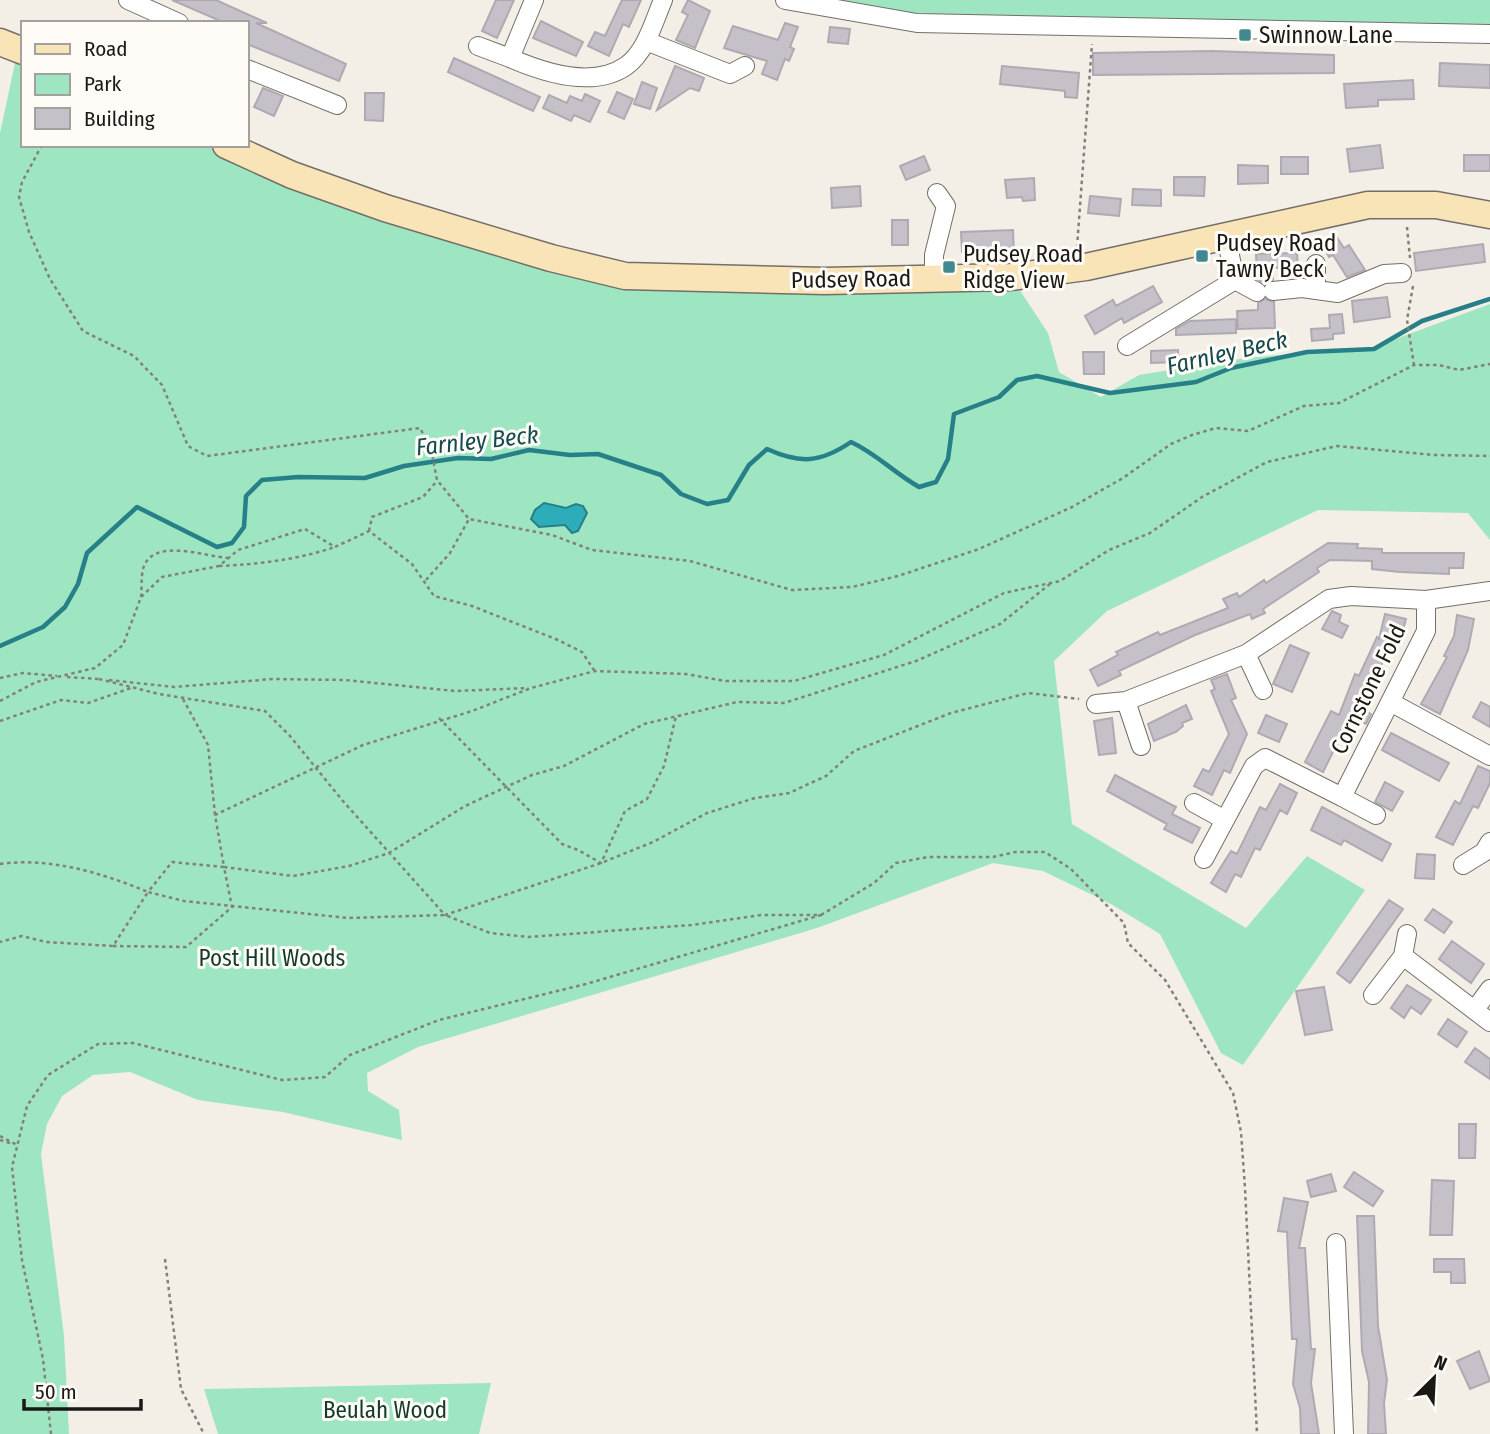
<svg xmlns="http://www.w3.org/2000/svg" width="1490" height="1434" viewBox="0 0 1490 1434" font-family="'Fira Sans Condensed',sans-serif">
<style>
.green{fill:#9ee5c2}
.water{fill:#2dacb9;stroke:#278088;stroke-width:2}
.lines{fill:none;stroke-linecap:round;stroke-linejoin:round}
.stream{stroke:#278088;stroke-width:4.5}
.building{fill:#c6c1c8;stroke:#afaab1;stroke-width:2}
.minor-casing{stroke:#736f68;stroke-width:20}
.secondary-casing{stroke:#736f68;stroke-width:29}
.path{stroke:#83817b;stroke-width:2.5;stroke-dasharray:3.5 3.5;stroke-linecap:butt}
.minor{stroke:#fff;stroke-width:18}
.secondary{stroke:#f9e4b7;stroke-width:26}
.poi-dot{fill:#41898f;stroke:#fffcf7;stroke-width:2.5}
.labels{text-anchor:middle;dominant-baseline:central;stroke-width:6;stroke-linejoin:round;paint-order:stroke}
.poi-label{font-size:23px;fill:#1a1916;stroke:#fffcf7;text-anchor:start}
.street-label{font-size:23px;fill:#1a1916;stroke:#fffcf7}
.park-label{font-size:23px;fill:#133b2a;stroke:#fffcf7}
.water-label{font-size:24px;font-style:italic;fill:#154a4f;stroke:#fffcf7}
</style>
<rect width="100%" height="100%" fill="#f3efe7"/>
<path class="green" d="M828 0H1490V29L1311 22 911 14Z
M18 49 23 51V145H226L625 276 1011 277 1048 333 1059 372 1101 397 1139 375 1245 358 1374 347 1490 304V540L1468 513 1318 510 1107 611 1054 661 1072 824 1246 928 1307 856 1365 890 1243 1065 1221 1053 1160 934 1111 904 1043 871 993 863 817 928 418 1047 367 1073 368 1091 399 1110 402 1140 283 1112 198 1100 130 1072 93 1075 62 1096 47 1124 41 1154 64 1336 69 1434H0V133Z
M491 1383 479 1434H218L204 1389Z"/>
<path class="water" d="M544 503 566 508 576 504 583 506 587 513 578 531 572 533 565 525 539 527 531 519 535 510Z"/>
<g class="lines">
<path class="stream" d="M0 646 43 627 65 607 78 584 87 553 137 507 217 547 232 543 244 527 246 496 262 480 298 477 365 478 404 466 458 458 491 459 529 450 570 455 598 454 661 475 681 494 707 504 728 500 749 465 767 449C800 464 820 463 851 442 877 454 894 473 919 487L936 482 948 459 954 414 999 397 1017 380 1037 376 1110 393 1196 382 1231 368 1307 352 1374 349 1422 321 1490 299"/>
</g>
<path class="building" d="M172 0H216L267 23H256L346 64 339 81 247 44V23H225Z
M496 0H514L497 38 482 31Z
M622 0H641L629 27 623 24 609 56 588 46 595 32 605 36Z
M688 0 710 11 695 48 676 40 688 15 682 12Z
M541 21 583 42 576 56 533 38Z
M785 23 798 27 790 47 794 49 789 61 785 59 777 80 762 74 767 61 724 48 733 26 778 40Z
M830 27 850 29 848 44 828 42Z
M1212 51 1334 55V73L1093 75V53Z
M454 58 540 97 533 111 448 72Z
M1440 63 1490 65V88L1439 86Z
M675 66 704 78 699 91 690 88 657 110Z
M1002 66 1079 73 1077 98 1065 97V91L1000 84Z
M1413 80 1414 99 1378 100V106L1346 108 1344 84Z
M642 82 657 88 650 109 634 104Z
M263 88 283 96 274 116 254 107Z
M617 92 633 99 624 119 608 112Z
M365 93H384L383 121 365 120Z
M585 94 600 101 590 122 574 115 571 121 543 108 549 95 567 103 570 96 582 101Z
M1380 145 1383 168 1350 172 1347 149Z
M1464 155H1490V171H1464Z
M924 156 930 170 906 180 900 166Z
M1281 157H1308V174H1281Z
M1238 165 1268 166V183L1238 184Z
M1174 177H1205L1204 196 1174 195Z
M1034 178 1035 200 1023 201 1022 197 1007 198 1005 180Z
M860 186 861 206 832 208 831 188Z
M1133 189 1161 190V206L1132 205Z
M1090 196 1121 199 1119 216 1088 213Z
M892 220H908V245H892Z
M1013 230 1014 254 973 255V252H962L961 232Z
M1336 236 1344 248 1349 245 1365 270 1347 277 1333 255 1329 257 1322 245Z
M1483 244 1485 262 1416 271 1414 253Z
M1297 253 1298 267 1272 268 1273 280 1265 284 1257 279 1256 254Z
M1153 286 1162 302 1124 323 1122 318 1095 334 1085 316 1113 300 1116 306Z
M1387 297 1390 317 1354 322 1352 301Z
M1265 299 1274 302 1275 328 1238 329 1237 311 1258 310V303Z
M1342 314 1344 333 1333 334V339L1312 341 1311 329 1330 328 1329 315Z
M1236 319V333L1176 335V329L1190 321Z
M1178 350 1179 362 1151 363V351Z
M1083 352H1104V374H1084Z
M1328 543 1358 544 1357 548 1382 549V553H1464L1463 568H1449V574L1400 572 1372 569V561L1330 560 1317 568 1319 572 1263 609 1265 613 1252 619 1250 614 1195 635 1119 671 1121 675 1098 686 1090 670 1118 655 1116 652 1158 632 1160 635 1228 608 1223 599 1237 593 1239 597 1264 580 1266 583Z
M1332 611 1341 615 1339 622 1348 626 1342 638 1322 629Z
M1385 614 1406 619 1403 630 1397 629 1379 670 1383 672 1378 683 1372 680 1358 706 1371 714 1366 724 1351 716 1323 772 1305 762 1331 711 1339 715 1355 674 1359 676 1377 637 1379 639Z
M1457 615 1474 619 1468 650 1440 714 1421 704 1447 657 1444 656 1454 636Z
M1290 645 1309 653 1292 692 1273 684Z
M1227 674 1236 698 1231 700 1247 734 1230 773 1224 770 1212 795 1194 786 1203 769 1209 772 1229 734 1211 691 1215 689 1211 680Z
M1481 702 1490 707V727L1473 717Z
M1186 705 1192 719 1182 723 1183 726 1176 732 1154 741 1148 724Z
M1266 715 1287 724 1279 742 1258 733Z
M1112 718 1116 753 1099 755 1094 721Z
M1391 733 1449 763 1439 781 1382 750Z
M1478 766 1490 771V783L1478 808 1473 806 1453 845 1436 837 1455 801 1460 804Z
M1115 775 1176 807 1172 814 1200 828 1192 843 1164 829 1167 824 1107 791Z
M1385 782 1403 792 1392 811 1375 802Z
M1280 784 1297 793 1287 814 1280 810 1260 850 1255 848 1241 877 1235 874 1226 892 1211 883 1231 851 1237 854 1260 807 1266 810Z
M1322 807 1391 844 1382 861 1344 840 1341 845 1311 830Z
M1417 854 1435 855 1434 879 1415 878Z
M1389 900 1403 909 1350 983 1337 973Z
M1433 909 1452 922 1444 933 1425 920Z
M1452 941 1484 964 1471 983 1439 959Z
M1407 985 1431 1000 1421 1014 1411 1007 1404 1018 1391 1008Z
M1324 987 1332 1030 1305 1035 1296 991Z
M1448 1019 1467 1032 1457 1047 1438 1034Z
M1475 1048 1490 1059V1079L1465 1062Z
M1459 1124H1476L1475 1158H1459Z
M1354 1172 1383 1191 1373 1206 1344 1187Z
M1331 1174 1336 1191 1311 1197 1307 1181Z
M1432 1180 1454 1181 1452 1235H1430Z
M1284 1198 1308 1202 1299 1248H1305L1311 1349H1315L1311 1383 1319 1434H1301L1300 1408 1293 1384 1297 1339H1292L1287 1232 1278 1231Z
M1357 1216H1374L1378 1326 1387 1380 1384 1403 1386 1434H1368L1369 1382 1362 1351Z
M1434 1259H1464L1465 1283H1451V1272H1434Z
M1479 1351 1490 1381 1470 1389 1457 1361Z"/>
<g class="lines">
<g class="minor-casing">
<path id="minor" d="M128 0 179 23
M534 0 510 58C542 72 593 89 626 66 646 52 654 21 663 0
M785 0 917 23 1490 34
M646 41 730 74 745 66
M478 46 510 58
M247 69 337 105
M1226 236 1235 280
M1316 264V290
M934 277V255L946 206 937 193
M1273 291 1302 288 1338 293 1384 274 1402 273
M1127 346 1235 280 1257 292
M1246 654 1263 690
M1392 703 1490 756
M1096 704 1126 701
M1141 746 1126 701 1246 654 1329 599 1351 596 1426 600 1490 591
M1342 797 1376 815
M1194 803 1225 820
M1204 859 1254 766 1265 758 1342 797 1426 631V600
M1463 865 1484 852 1490 842
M1403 956 1407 934
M1373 995 1403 956 1490 1022
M1476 1008 1490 989
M1336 1243 1344 1434"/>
</g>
<g class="secondary-casing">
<path id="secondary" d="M0 42 23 51
M226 145 292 175 385 208 551 258 625 276 825 281 1011 277 1086 267 1368 205H1436L1490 215"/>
</g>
<path class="path" d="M42 145 22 182 19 197 29 232 50 279 83 331 134 356 162 385 188 446 207 456 420 428 431 449 437 480 469 519 552 535 592 550 690 561 792 590 852 587 898 576 979 549 1072 507 1123 478 1171 444 1192 435 1216 428 1248 431 1304 406 1339 403 1414 365H1439L1459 370 1490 364
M1407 227 1410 258
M1077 247 1092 44
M1413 286 1407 320 1414 365
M369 531 372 517 423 497 437 481
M219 566C260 564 296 560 335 547
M426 580 450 553 469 519
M141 597C142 588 141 578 143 569 152 537 203 556 228 558
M67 677 99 679
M0 678 23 673 57 676
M99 679 159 694 265 711 290 736 342 800 445 915 601 863 653 842 707 813 755 798 789 793 826 776 854 751 951 713 1028 693 1079 699
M109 680 174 687 273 679 345 680 455 691 528 688
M183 699 208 745 215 815
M0 701 36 682 95 668 123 645 141 597 162 577 219 566 238 550 305 529 335 547 369 531 412 564 434 596 472 606 558 640 582 652 594 670
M439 718 562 844 578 850 601 863 625 811 647 799 664 766 676 716
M0 721 61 700 88 703 131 688
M0 864C50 857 102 873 148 892L113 946 46 942 22 936 0 942
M224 867 293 876 349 866 389 853 465 806 532 775 564 766 644 724 737 702 784 703 916 661 1000 624 1050 584
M821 915 874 883 896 863 928 857H993L1015 852H1045L1071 869 1124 923 1128 943 1165 980 1233 1093 1241 1132 1245 1188 1257 1434
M113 946 186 947 232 907 224 867
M0 1136 17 1145
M0 1140 13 1144
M165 1259 181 1389 204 1434
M51 1434 43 1359 22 1260 12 1167 27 1106 48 1075 98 1044 133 1043 282 1080 325 1077 350 1055 439 1020 586 984 821 915H761L691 925 528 937 490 933 445 915 348 918 184 901 148 892 172 862 224 867 215 815 363 745 472 711 531 688 595 671 686 674 725 681H794L884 655 1004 593 1060 581 1109 550 1150 533 1202 497 1267 462 1337 446 1434 455 1490 456"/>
<use href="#minor" class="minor"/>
<use href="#secondary" class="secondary"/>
</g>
<g class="poi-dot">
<rect x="1238" y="28" width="14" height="14" rx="3.5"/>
<rect x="1195" y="249" width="14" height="14" rx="3.5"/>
<rect x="942" y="260" width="14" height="14" rx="3.5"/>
</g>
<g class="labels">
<g class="poi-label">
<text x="1259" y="35">Swinnow Lane</text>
<text x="1216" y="243">Pudsey Road<tspan x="1216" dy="26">Tawny Beck</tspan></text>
<text x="963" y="254">Pudsey Road<tspan x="963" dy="26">Ridge View</tspan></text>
</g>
<g class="street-label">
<text transform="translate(851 279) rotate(-1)">Pudsey Road</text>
<text transform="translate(1368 689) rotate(-64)">Cornstone Fold</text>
</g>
<g class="park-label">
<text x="272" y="958">Post Hill Woods</text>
<text x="385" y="1410">Beulah Wood</text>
</g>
<g class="water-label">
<text transform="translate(1227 353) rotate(-13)">Farnley Beck</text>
<text transform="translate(477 441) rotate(-6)">Farnley Beck</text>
</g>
</g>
<rect x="21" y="21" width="228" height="126" fill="#fffcf7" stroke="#a3a19d" stroke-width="2"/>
<rect x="35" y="44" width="35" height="10" fill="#f9e4b7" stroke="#a3a19d" stroke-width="2"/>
<text x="84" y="56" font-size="21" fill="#1a1916">Road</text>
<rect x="35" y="74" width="35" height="21" fill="#9ee5c2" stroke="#a3a19d" stroke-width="2"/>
<text x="84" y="91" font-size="21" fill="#1a1916">Park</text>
<rect x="35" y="108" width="35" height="21" fill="#c6c1c8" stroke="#a3a19d" stroke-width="2"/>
<text x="84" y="126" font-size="21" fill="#1a1916">Building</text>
<g transform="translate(1434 1378) rotate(24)" stroke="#fffcf7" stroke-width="5" paint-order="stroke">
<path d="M0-5L12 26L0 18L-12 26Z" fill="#1a1916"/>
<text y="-10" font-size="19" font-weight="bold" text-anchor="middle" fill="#1a1916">N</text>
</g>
<path d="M24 1399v10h117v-10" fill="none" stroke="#1a1916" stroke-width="3.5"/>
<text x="35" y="1399" font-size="21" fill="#1a1916" stroke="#fffcf7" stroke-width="5" paint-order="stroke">50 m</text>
</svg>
